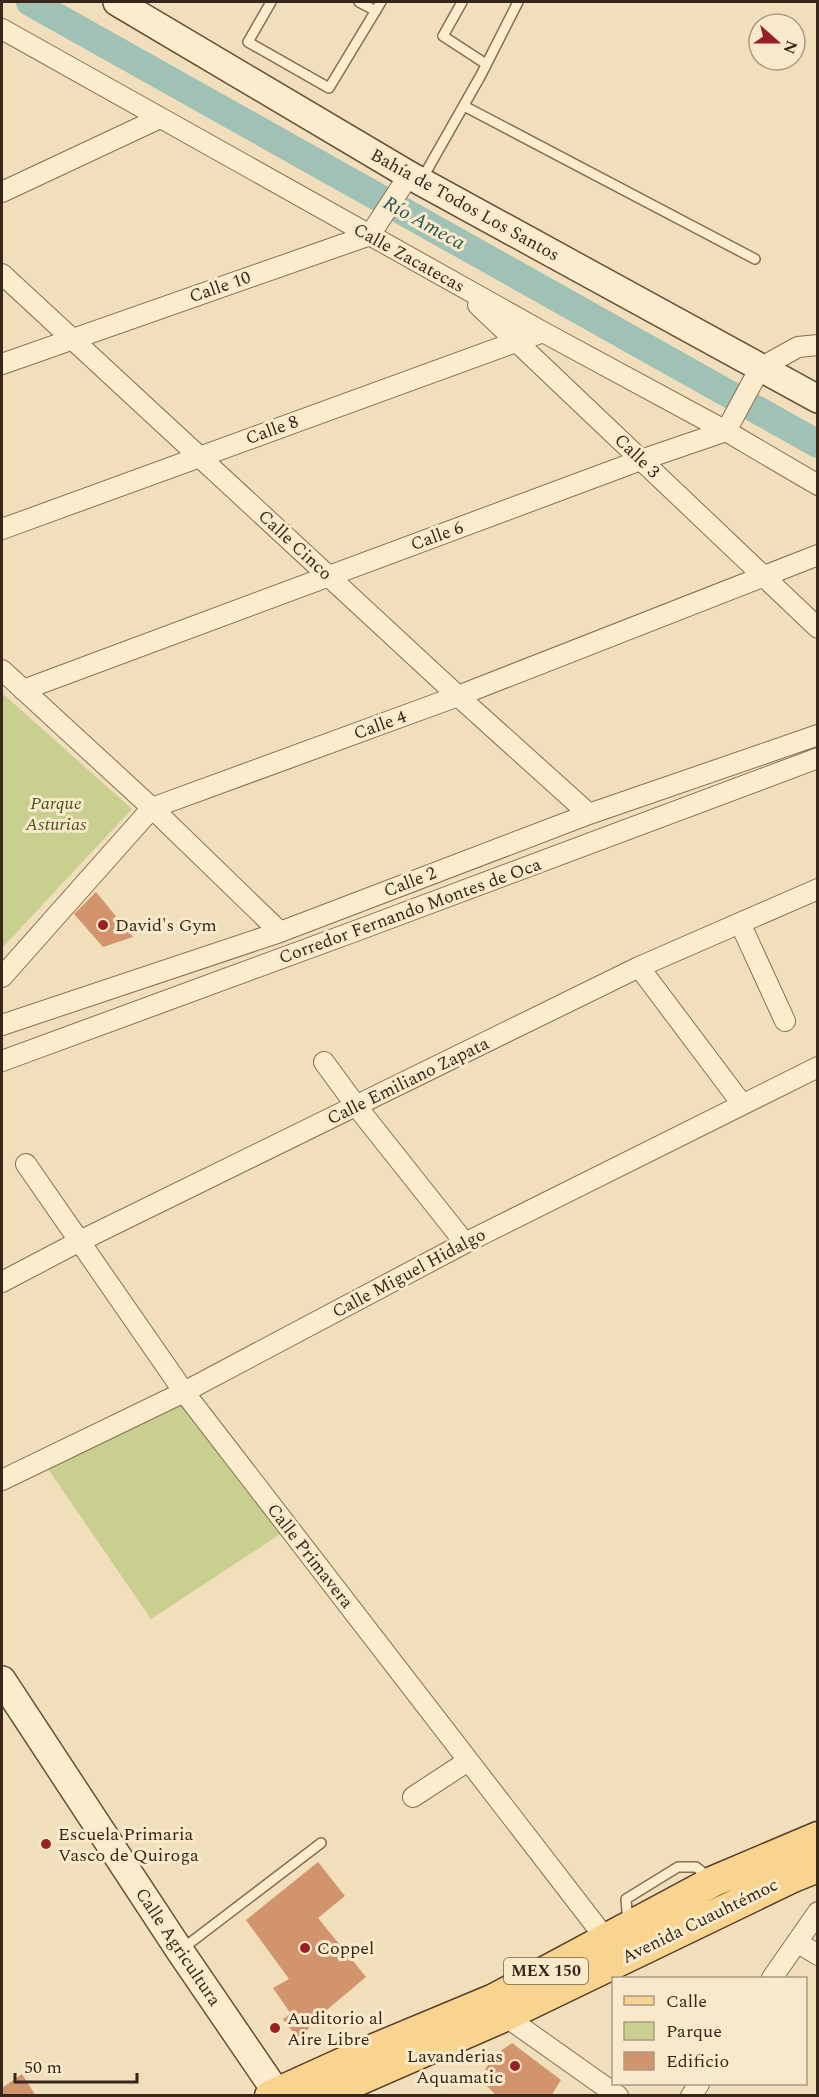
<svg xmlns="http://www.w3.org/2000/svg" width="819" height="2097" viewBox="0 0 819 2097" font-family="Spectral,serif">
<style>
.green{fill:#c9cf8e}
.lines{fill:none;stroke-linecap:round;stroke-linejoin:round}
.river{stroke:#9fc1b6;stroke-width:28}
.building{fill:#d1946d}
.lane-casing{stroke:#886e53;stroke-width:12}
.street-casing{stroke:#886e53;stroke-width:22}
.secondary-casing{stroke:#694f37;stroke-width:30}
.primary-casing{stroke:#553c29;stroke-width:33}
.lane{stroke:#fbeccd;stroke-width:9}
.street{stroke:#fbeccd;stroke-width:20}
.secondary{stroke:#fbeccd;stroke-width:27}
.primary{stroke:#f8d48e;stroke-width:30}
.poi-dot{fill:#9b2024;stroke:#f7e9ca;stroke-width:2}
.labels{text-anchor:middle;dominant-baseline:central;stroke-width:6;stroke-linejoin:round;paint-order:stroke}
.shield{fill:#f7e9ca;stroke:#70614f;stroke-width:1.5}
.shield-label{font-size:16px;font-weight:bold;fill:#36271a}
.street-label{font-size:18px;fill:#36271a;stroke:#f7e9ca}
.park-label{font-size:18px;font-style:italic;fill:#48541f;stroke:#f7e9ca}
.poi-label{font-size:18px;fill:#36271a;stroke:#f7e9ca;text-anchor:start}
.water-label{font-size:20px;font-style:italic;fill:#285753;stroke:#f7e9ca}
</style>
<rect width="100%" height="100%" fill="#f0dfba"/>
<path class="green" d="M2 693 132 809 2 948Z
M183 1404 282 1533 151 1619 48 1469Z"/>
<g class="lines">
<path class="river" d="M30 2 818 444"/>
</g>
<path class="building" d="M96 892 133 937 103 947 74 914Z
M318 1862 345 1896 318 1918 366 1977 310 2024 311 2026 298 2039 283 2019 291 2014 273 1988 289 1979 246 1920Z
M512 2043 561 2080 551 2096H497L479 2078 496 2054Z
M22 2074 36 2096H2V2088Z"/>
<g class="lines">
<g class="lane-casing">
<path id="lane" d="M271 2 248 42 329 88 381 2
M359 2 376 11
M462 2 443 36 486 64
M464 106 755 259
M422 179 481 75 518 2
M628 1923 626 1899 678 1867H696L710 1878
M182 1949 321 1843"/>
</g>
<g class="street-casing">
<path id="street" d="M2 29 543 332 726 431 818 485
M2 192 160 118
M2 274 458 696 589 814
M478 305 818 628
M2 364 370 235 409 175
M2 529 543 332
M2 670 152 808 280 932
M23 690 641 460 726 431 760 368 798 347 818 345
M740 923 785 1021
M639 967 742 1104
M2 977 152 808 458 696 818 555
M2 1025 280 932 589 814 818 735
M2 1061 353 932 818 758
M324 1062 357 1107 465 1243
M26 1164 184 1392 606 1939
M2 1282 80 1241 639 967 818 889
M2 1480 184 1392 465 1243 818 1067
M413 1797 468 1761
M797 1942 818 1955
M772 1978 818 1912
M505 2016 618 2096
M691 2096 699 2084"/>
</g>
<g class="secondary-casing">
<path id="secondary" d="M117 2 409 175 818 399
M2 1680 180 1951 277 2093"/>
</g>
<g class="primary-casing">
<path id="primary" d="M270 2096 367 2052 494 1999 714 1881 818 1837
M322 2096 505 2016 793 1877 818 1867"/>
</g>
<use href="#lane" class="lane"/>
<use href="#street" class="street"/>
<use href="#secondary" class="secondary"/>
<use href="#primary" class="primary"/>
</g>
<g class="poi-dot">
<circle cx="103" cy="925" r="6"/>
<circle cx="46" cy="1844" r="6"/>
<circle cx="305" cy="1948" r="6"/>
<circle cx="275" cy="2028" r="6"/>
<circle cx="515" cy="2066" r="6"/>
</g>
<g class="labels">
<rect class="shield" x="504" y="1958" width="84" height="26" rx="4.5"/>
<g class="shield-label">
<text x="546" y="1971">MEX 150</text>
</g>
<g class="street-label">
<text transform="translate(465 205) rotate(29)">Bahía de Todos Los Santos</text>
<text transform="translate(409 258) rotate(29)">Calle Zacatecas</text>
<text transform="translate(220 287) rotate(-19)">Calle 10</text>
<text transform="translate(272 430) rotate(-20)">Calle 8</text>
<text transform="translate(637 456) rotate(44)">Calle 3</text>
<text transform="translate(437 536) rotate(-20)">Calle 6</text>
<text transform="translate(295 545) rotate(43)">Calle Cinco</text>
<text transform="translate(380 725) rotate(-20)">Calle 4</text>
<text transform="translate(410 882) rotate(-21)">Calle 2</text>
<text transform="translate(410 911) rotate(-20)">Corredor Fernando Montes de Oca</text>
<text transform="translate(408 1081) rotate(-26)">Calle Emiliano Zapata</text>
<text transform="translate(409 1273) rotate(-28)">Calle Miguel Hidalgo</text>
<text transform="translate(310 1556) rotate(52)">Calle Primavera</text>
<text transform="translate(700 1921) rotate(-26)">Avenida Cuauhtémoc</text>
<text transform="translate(178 1947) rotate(56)">Calle Agricultura</text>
</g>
<g class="park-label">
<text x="56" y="803">Parque<tspan x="56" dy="21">Asturias</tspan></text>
</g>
<g class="poi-label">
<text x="115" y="925">David's Gym</text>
<text x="58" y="1834">Escuela Primaria<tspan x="58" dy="21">Vasco de Quiroga</tspan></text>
<text x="317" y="1948">Coppel</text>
<text x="287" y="2018">Auditorio al<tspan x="287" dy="21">Aire Libre</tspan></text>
<text x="503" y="2056" text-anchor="end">Lavanderias<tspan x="503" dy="21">Aquamatic</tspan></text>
</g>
<g class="water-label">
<text transform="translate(424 223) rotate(29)">Río Ameca</text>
</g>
</g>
<rect width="819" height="2097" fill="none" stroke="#36271a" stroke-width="6"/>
<rect x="612" y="1977" width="195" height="108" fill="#f7e9ca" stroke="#aa9b84" stroke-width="1.5"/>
<rect x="624" y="1996" width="30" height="9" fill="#f8d48e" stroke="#aa9b84" stroke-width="1.5"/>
<text x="666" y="2007" font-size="18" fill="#36271a">Calle</text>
<rect x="624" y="2022" width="30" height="18" fill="#c9cf8e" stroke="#aa9b84" stroke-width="1.5"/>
<text x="666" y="2037" font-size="18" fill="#36271a">Parque</text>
<rect x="624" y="2052" width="30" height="18" fill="#d1946d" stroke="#aa9b84" stroke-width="1.5"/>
<text x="666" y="2067" font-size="18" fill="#36271a">Edificio</text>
<g transform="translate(777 42) rotate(111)"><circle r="28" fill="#f7e9ca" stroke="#aa9b84" stroke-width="1.5"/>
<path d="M0-4.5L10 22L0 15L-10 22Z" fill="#9b2024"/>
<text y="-9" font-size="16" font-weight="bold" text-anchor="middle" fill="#36271a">N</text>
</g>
<path d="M15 2073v9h122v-9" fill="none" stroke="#36271a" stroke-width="3"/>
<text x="24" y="2073" font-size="18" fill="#36271a" stroke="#f7e9ca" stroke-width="4.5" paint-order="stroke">50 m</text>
</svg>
